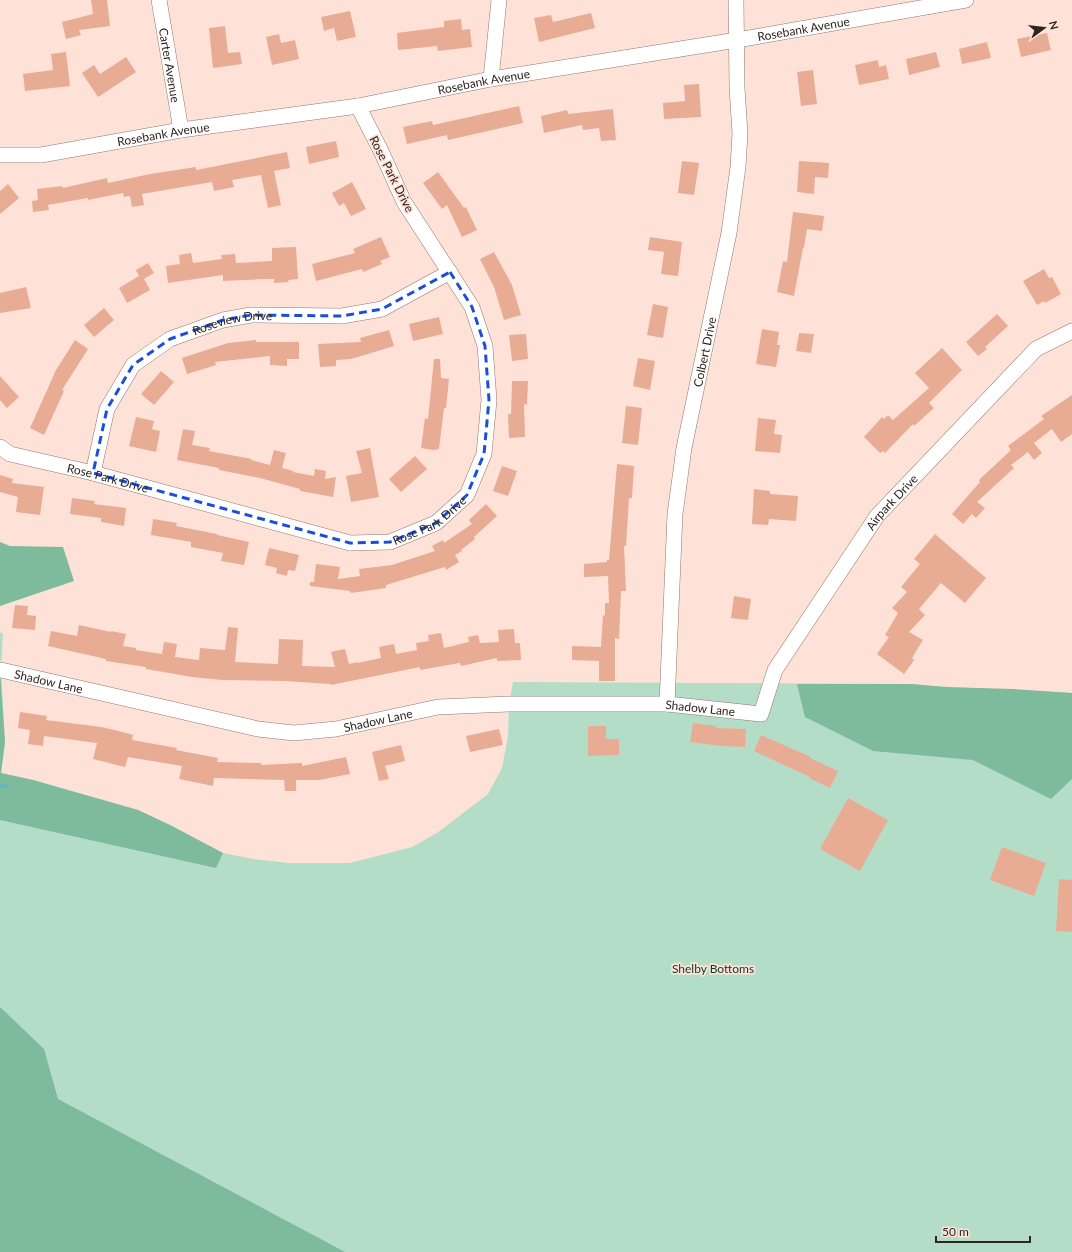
<svg xmlns="http://www.w3.org/2000/svg" width="1072" height="1252" viewBox="0 0 1072 1252" font-family="Lato,sans-serif">
<style>
.green{fill:#b4ddc8}
.forest{fill:#7dbb9c}
.lines{fill:none;stroke-linecap:round;stroke-linejoin:round}
.stream{stroke:#66b5bc;stroke-width:3.5}
.building{fill:#e8ac94}
.minor-casing{stroke:#90776d;stroke-width:16}
.minor{stroke:#fff;stroke-width:15}
.marked{fill:none;stroke:#1d4ed8;stroke-width:3;stroke-dasharray:8 5;stroke-linejoin:round}
.labels{text-anchor:middle;dominant-baseline:central;stroke-width:3.5;stroke-linejoin:round;paint-order:stroke}
.street-label{font-size:12px;fill:#2e2420;stroke:#fee2d7}
.park-label{font-size:12px;fill:#0c402c;stroke:#fee2d7}
</style>
<rect width="100%" height="100%" fill="#fee2d7"/>
<path class="green" d="M0 632 3 634 1 670 5 742 1 773 33 780 138 810 170 825 223 853 253 859 288 863H350L412 847 437 833 488 794 502 768 508 736 509 704 513 682 912 684C965 689 1019 690 1072 693V1252H0Z"/>
<path class="forest" d="M0 542 10 546 63 547 74 581 0 606Z
M0 670 5 742 1 773 33 780 138 810 170 825 223 853 216 868 0 820Z
M797 684H912L944 687 1013 689 1072 693V779L1051 799 973 760 873 751 805 717Z
M0 1007 44 1049 58 1099 345 1252H0Z"/>
<g class="lines">
<path class="stream" d="M0 785 6 786"/>
</g>
<path class="building" d="M91 0H107L110 26 79 30 81 35 66 39 62 22 93 14Z
M350 11 356 37 337 41 334 28 324 31 321 17Z
M591 13 595 28 539 42 534 18 551 15 553 22Z
M461 19 462 30 470 29 472 47 438 51 437 46 398 50 397 33 444 27V21Z
M225 26 228 53 240 52 242 64 213 68 209 28Z
M1047 33 1051 50 1021 57 1017 39Z
M279 34 281 43 295 40 299 59 272 65 266 37Z
M987 42 991 58 962 64 959 49Z
M66 52 70 86 25 91 23 74 53 70 51 54Z
M936 52 940 67 909 75 906 59Z
M126 57 136 72 98 97 82 73 94 65 100 74Z
M878 60 879 67 886 65 889 79 859 85 855 65Z
M813 70 817 104 801 106 797 72Z
M699 84 701 117 664 119 663 103 685 101 684 85Z
M519 106 523 123 448 140 447 135 407 144 403 127 432 121 433 125Z
M613 109 616 140 601 141 599 128 583 130 582 125 544 133 541 116 567 110 568 114Z
M336 141 339 157 309 164 306 147Z
M287 152 290 168 274 171 281 205 268 208 261 175 232 180 234 187 214 191 212 182 142 194 144 205 132 207 130 196 124 197 123 193 88 200V198L48 205 49 210 33 212 32 201 38 200 37 189 62 186 63 188 107 178 108 183 150 174 196 167V170Z
M682 161 699 163 694 195 678 193Z
M799 161 829 163 828 178 815 177 814 194 797 192Z
M438 172 464 208 466 207 477 230 462 237 447 205 442 209 423 183Z
M352 182 366 209 351 216 344 203 339 206 332 193Z
M8 184 19 198 0 214V191Z
M793 212 824 216 822 231 807 229 804 248H803L794 296 777 292 783 261 787 262Z
M381 237 390 257 380 261 382 264 363 272 362 269 316 281 312 264 355 253 353 249Z
M650 237 682 242 678 276 661 274 664 252 648 250Z
M296 247 298 279 288 280 289 282 274 283V279H267L223 281V275L168 283 166 266 180 264 179 255 191 253 193 263 222 259 221 255 235 254 236 263 272 261V248Z
M494 252 512 285 521 315 504 320 494 287 480 259Z
M148 263 154 273 144 279 150 290 127 303 119 288 139 276 136 270Z
M1044 269 1049 278 1052 277 1061 294 1045 303 1044 301 1037 305 1023 281Z
M26 287 31 308 0 313V293Z
M653 304 668 307 663 338 647 335Z
M104 308 114 320 94 337 84 325Z
M997 314 1008 326 985 347 987 349 978 356 966 342Z
M439 317 443 334 413 341 409 324Z
M762 329 779 332 777 345H780L776 367 756 364Z
M389 330 394 346 351 359 336 360V366L320 367 318 344 361 342 360 338Z
M799 333 814 334 811 353 796 351Z
M526 334 528 359 512 361 509 335Z
M75 340 88 349 62 390 64 391 44 435 30 428 56 370Z
M256 340V342H299V359H287V366L270 365V356L215 362 216 365 187 374 182 358 228 343Z
M942 348 962 370 929 403 934 408 914 426 913 424 885 453 883 451 880 453 864 437 882 417 884 419 888 415 893 420 929 388 915 373Z
M638 358 655 361 650 390 633 386Z
M434 359H440L441 378 449 379 446 408H444L439 449 433 450 421 448 425 418 428 419Z
M161 371 174 382 154 405 141 394Z
M0 376 19 397 7 408 0 400Z
M512 381H528L527 405 524 404 525 437 509 438 508 414H511Z
M1072 395V434L1061 442 1052 429 1034 443 1042 453 1034 460 1028 452 1011 465 1014 468 977 502 985 508 976 518 972 514 963 524 952 514 980 482 979 480 1011 450 1008 446 1044 419 1041 416Z
M626 406 642 408 638 445 622 443Z
M136 417 154 421 152 429 160 431 156 452 129 446Z
M758 418 776 420 774 434 782 435 780 453 755 451Z
M183 429 195 431 192 445 210 448 209 451 252 459 251 460 270 465 274 450 286 453 282 468 293 471V472L314 476 315 469 326 471 325 479 336 477 333 497 300 491V489L260 478 219 470V468L177 460Z
M370 448 379 497 351 502 346 476 362 473 356 451Z
M415 456 427 469 401 492 389 479Z
M617 464 634 466 632 498H629L626 546H624L626 591H621L619 639 615 638V681H599V661L572 660V646L601 647 603 615 605 616V603H609L608 576 584 577V564L607 562V560H609Z
M502 466 517 471 508 496 493 491Z
M0 475 13 479 12 483 44 487 40 515 16 512 18 497 0 492Z
M754 489 770 491V494L798 496 796 521 769 519 768 525 752 524Z
M72 498 95 501 94 504 126 508 124 526 101 522V518L70 514Z
M486 504 497 516 474 537 475 539 461 550 462 551 455 555 459 562 446 570 445 567 386 585V588L351 593 350 591 310 586V582H314L316 564 340 567 338 579 360 576 359 569 392 565 435 551 432 546 443 540 444 543 472 524 469 520Z
M153 519 177 523 176 526 217 534V535L249 542 244 565 221 561 223 553 191 547V542L151 535Z
M935 534 986 578 965 603 941 583 919 609 925 615 909 632 923 640 912 658 914 660 904 674 877 654 889 637 885 635 898 613 892 608 907 592 901 587 920 564 914 559Z
M269 548 299 555 295 571 288 570 287 576 276 573 277 568 265 565Z
M734 596 751 599 748 620 731 618Z
M15 605 28 606 27 615 36 616 35 630 12 628Z
M79 625 111 632V631L126 634 123 646 136 648V650L162 654 164 642 177 644 175 657 199 660 200 648 225 650 228 627 238 628 235 662 278 664 279 639 303 640 302 666 335 667 331 652 345 649 349 664 357 662V663L381 658 379 647 394 644 396 654 417 650 416 643 429 641 428 635 441 633 444 648 469 642 468 637 478 635 480 643 499 642 498 630 514 629 515 643H520L521 660 497 661V658L461 666 460 663 420 670V667L331 685V684L284 681 222 680 192 677 146 669V667L106 661V659L48 646 51 631 77 636Z
M20 712 47 716 46 720 101 727 115 730 133 735 132 740 177 748 176 750 218 758 217 762 261 763V765L302 763V766L346 757 350 774 319 780H296V791H285L284 780 214 778 213 786 179 779 182 766 128 757 125 767 93 759 97 743 44 736 43 746 28 744 30 730 18 728Z
M693 723 716 726V728L746 729 745 747 722 746 690 742Z
M588 726H606V739H619V755L588 756Z
M499 729 503 745 470 752 466 736Z
M761 735 811 757 810 758 838 771 830 788 809 778 810 777 754 751Z
M401 745 405 761 385 766 389 779 379 781 372 752Z
M848 798 888 820 860 871 820 849Z
M1002 847 1046 863 1034 896 990 880Z
M1059 879 1072 880V932L1056 931Z"/>
<g class="lines">
<g class="minor-casing">
<g id="minor">
<path id="s1" d="M159 0 181 130"/>
<path d="M491 79 499 0"/>
<path id="s2" d="M0 155H41L181 130 358 106 491 79 737 40 966 0"/>
<path id="s3" d="M0 447 10 454 93 473 350 543 390 542 436 523 467 495 484 454 489 400 485 346 472 307 404 202 381 151 358 106"/>
<path id="s4" d="M93 473 107 409 133 365 170 339 223 320 251 315 342 316 382 309 450 272"/>
<path id="s5" d="M1 670 258 729 294 733 336 729 438 707 509 704H667L761 714 775 670 877 516 1036 349 1072 331"/>
<path id="s6" d="M667 704 675 514 684 448 729 233 738 167 740 133 737 88 736 0"/>
</g>
</g>
<use href="#minor" class="minor"/>
</g>
<path class="marked" d="M450 272 472 307 485 346 489 400 484 454 467 495 436 523 390 542 350 543 93 473 107 409 133 365 170 339 223 320 251 315 342 316 382 309Z"/>
<g class="labels">
<g class="street-label">
<text stroke="none"><textPath href="#s2" startOffset="814">Rosebank Avenue</textPath></text>
<text stroke="none"><textPath href="#s1" startOffset="66">Carter Avenue</textPath></text>
<text stroke="none"><textPath href="#s2" startOffset="490">Rosebank Avenue</textPath></text>
<text stroke="none"><textPath href="#s2" startOffset="165">Rosebank Avenue</textPath></text>
<text transform="translate(392 174) rotate(63)">Rose Park Drive</text>
<text stroke="none"><textPath href="#s4" startOffset="227">Roseview Drive</textPath></text>
<text stroke="none"><textPath href="#s6" startOffset="355">Colbert Drive</textPath></text>
<text stroke="none"><textPath href="#s3" startOffset="113">Rose Park Drive</textPath></text>
<text stroke="none"><textPath href="#s5" startOffset="1021">Airpark Drive</textPath></text>
<text stroke="none"><textPath href="#s3" startOffset="449">Rose Park Drive</textPath></text>
<text stroke="none"><textPath href="#s5" startOffset="49">Shadow Lane</textPath></text>
<text stroke="none"><textPath href="#s5" startOffset="709">Shadow Lane</textPath></text>
<text stroke="none"><textPath href="#s5" startOffset="385">Shadow Lane</textPath></text>
</g>
<g class="park-label">
<text x="713" y="968">Shelby Bottoms</text>
</g>
</g>
<g transform="translate(1044 28) rotate(75)" stroke="#fee2d7" stroke-width="3" paint-order="stroke">
<path d="M0-3L7 15L0 10L-7 15Z" fill="#2e2420"/>
<text y="-6" font-size="11" font-weight="bold" text-anchor="middle" fill="#2e2420">N</text>
</g>
<path d="M936 1236v6h94v-6" fill="none" stroke="#2e2420" stroke-width="2"/>
<text x="942" y="1236" font-size="12" fill="#2e2420" stroke="#fee2d7" stroke-width="3" paint-order="stroke">50 m</text>
</svg>
